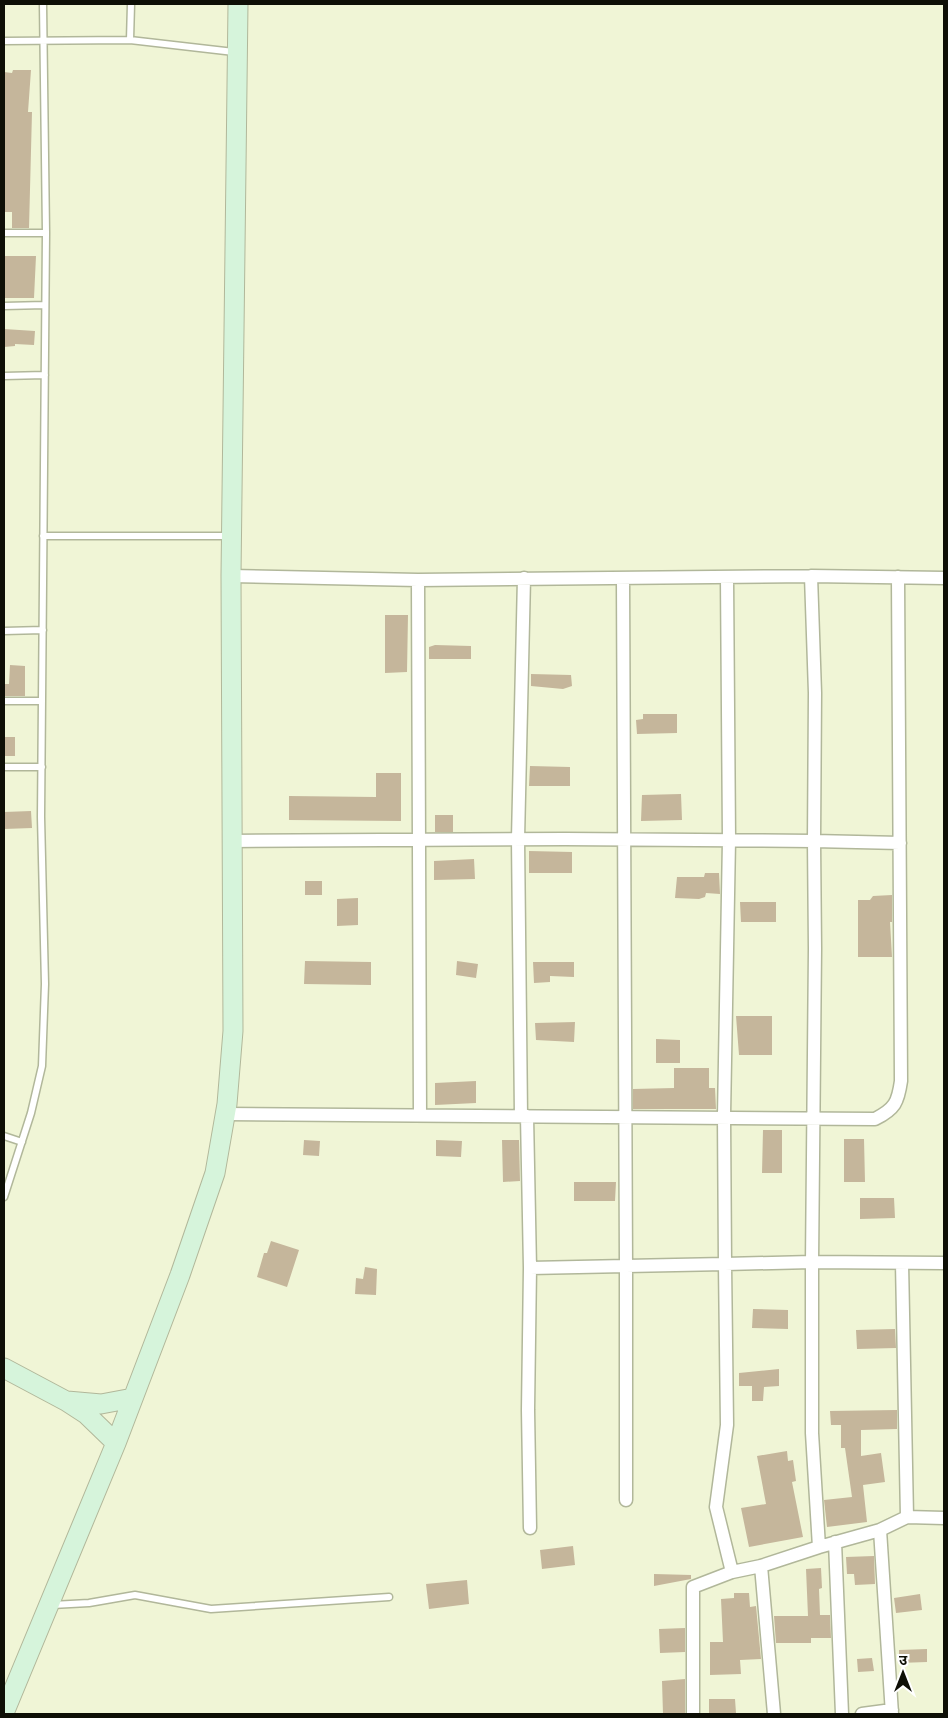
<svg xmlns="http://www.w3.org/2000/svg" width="948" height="1718" viewBox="0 0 948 1718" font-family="'PT Sans','Noto Sans Devanagari',sans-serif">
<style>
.building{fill:#c5b69b}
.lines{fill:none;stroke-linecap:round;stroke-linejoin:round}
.lane-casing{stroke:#b1b79a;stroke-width:9}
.street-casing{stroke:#b1b79a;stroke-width:15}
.secondary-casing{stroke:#b1b79a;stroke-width:21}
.lane{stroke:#fff;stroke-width:6}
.street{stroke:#fff;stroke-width:12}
.secondary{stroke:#d6f4db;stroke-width:19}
</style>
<rect width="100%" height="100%" fill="#f0f5d6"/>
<path class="building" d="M13 70H31L28 112H32L29 228H12V212H4V72L12 73Z
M4 256H36L34 298H4Z
M4 329 35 331 34 345 15 344V346L4 347Z
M385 615H408L407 672 385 673Z
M435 645 471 646V659H429V647Z
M10 665 25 666V696H4V684H9Z
M531 674 571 675 572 686 563 689 531 686Z
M643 714H677V733L637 734 636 720 643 719Z
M4 737H15V756H4Z
M530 766 570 767V786H529Z
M376 773H401V821L289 820V796L376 797Z
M681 794 682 820 641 821 642 795Z
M31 811 32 828 4 829V812Z
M435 815H453V832H435Z
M529 851 572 852V873H529Z
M474 859 475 879 434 880V861Z
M705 873H719L720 894 706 893 705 897 699 899 675 898 677 877H704Z
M305 881H322V895H305Z
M892 895V922H890L892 957H858V900H870L873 896Z
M358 898V925L337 926V899Z
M740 902H776V922H741Z
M305 961 371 962V985L304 984Z
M457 961 478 964 476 978 456 975Z
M533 962H574V977L550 976V982L534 983Z
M736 1016H772V1055H739Z
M575 1022 574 1042 536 1040 535 1023Z
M656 1039 680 1040V1063H656Z
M674 1068H709V1088H715L716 1109H633V1089L674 1088Z
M476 1081V1103L435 1105V1083Z
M763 1130H782V1173H762Z
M844 1139H864L865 1182H844Z
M304 1140 320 1141 319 1156 303 1155Z
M436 1140 462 1141 461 1157 436 1156Z
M502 1140H519L520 1181 503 1182Z
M574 1182H616L615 1201H574Z
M860 1198H894L895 1218 860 1219Z
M271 1241 299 1250 287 1287 257 1277 264 1253H267Z
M365 1267 377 1269 376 1295 355 1294 356 1278 363 1279Z
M753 1309 788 1310V1329L752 1328Z
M895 1329 896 1348 857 1349 856 1330Z
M779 1369V1386L764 1387 763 1401H752V1386H739V1373Z
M897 1410V1429L861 1430V1456L881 1453 885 1482 863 1485 867 1522 827 1527 824 1500 852 1497 845 1448H841V1425H831L830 1411Z
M787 1451 788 1461 793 1460 796 1481 792 1482 803 1537 749 1547 741 1508 766 1504 757 1456Z
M573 1546 575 1565 542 1569 540 1550Z
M874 1556 875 1584 855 1585 854 1574H847L846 1557Z
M821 1568 822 1588 819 1589 820 1615H830L831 1638H811V1643H776L774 1616H808L806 1569Z
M654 1574 691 1575V1579L654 1586Z
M467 1580 469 1604 429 1609 426 1584Z
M734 1593H749L750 1607 756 1606 761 1659 740 1660 741 1674 710 1675V1642H723L721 1599 734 1598Z
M920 1594 922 1610 896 1613 894 1598Z
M685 1628V1652L660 1653 659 1629Z
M927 1649V1662L899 1663V1650Z
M872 1658 874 1671 858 1672 857 1659Z
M685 1679V1714H663L662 1681Z
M709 1699H735L736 1713H709Z"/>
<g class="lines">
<g class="lane-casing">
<path id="lane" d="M130 40 131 4
M4 41 130 40 234 52
M4 233H46
M4 306 45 305
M4 376 45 375
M43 536H231
M4 631 43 630
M4 701H42
M4 767H42
M4 1136 22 1142
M4 1197 31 1113 42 1066 45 984 41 817 46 233 43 4
M52 1605 89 1603 135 1595 211 1609 389 1597"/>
</g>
<g class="street-casing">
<path id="street" d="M231 576 418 580 811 576 944 578
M811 576 815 693 814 841 900 843
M418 580 420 1115
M231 841 565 839 814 841 815 949 812 1262 944 1263
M225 1114 875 1119C895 1109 898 1102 901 1081L898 577
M521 1116 518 839 524 578
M527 1116 530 1268 626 1266 623 579
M902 1263 907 1517 944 1518
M626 1500V1266L725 1264 724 1116 729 840 727 578
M530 1528 528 1410 530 1268
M880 1530 892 1714
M835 1542 842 1714
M732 1572 716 1507 727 1425 725 1264 812 1262V1433L819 1547 880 1530 907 1517
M693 1714V1587L732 1572 761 1566
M774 1714 761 1566 819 1547
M862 1714 892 1710"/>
</g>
<g class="secondary-casing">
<path id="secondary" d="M4 1368 66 1401 86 1414 116 1443
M67 1401 101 1404 133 1398
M4 1713 116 1443 180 1275 215 1173 227 1104 233 1031 231 576 238 4"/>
</g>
<use href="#lane" class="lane"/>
<use href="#street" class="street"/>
<use href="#secondary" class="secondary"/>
</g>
<rect width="948" height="1718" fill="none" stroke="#0e0f06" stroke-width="10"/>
<g transform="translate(903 1673)" stroke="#ffffff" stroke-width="4" paint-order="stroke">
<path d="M0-4L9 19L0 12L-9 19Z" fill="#0e0f06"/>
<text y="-8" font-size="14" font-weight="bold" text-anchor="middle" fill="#0e0f06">उ</text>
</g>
</svg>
